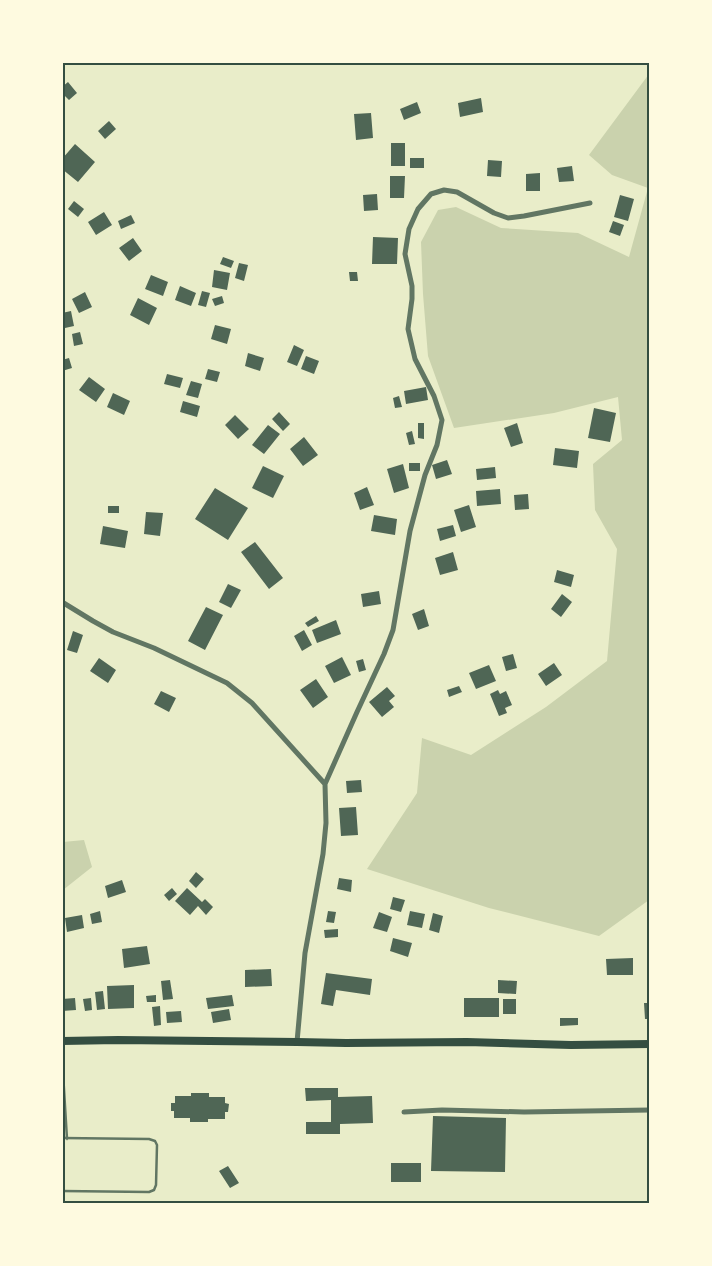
<svg xmlns="http://www.w3.org/2000/svg" width="712" height="1266" viewBox="0 0 712 1266" font-family="Ubuntu,sans-serif">
<style>
.green{fill:#cad2ad}
.building{fill:#4f6655}
.lines{fill:none;stroke-linecap:round;stroke-linejoin:round}
.service{stroke:#617663;stroke-width:2.5}
.minor{stroke:#617663;stroke-width:5}
.primary{stroke:#344e41;stroke-width:8}
.neatline{fill:none;stroke:#344e41;stroke-width:2}
</style>
<rect width="100%" height="100%" fill="#e9edc9"/>
<path class="green" d="M649 74V900L599 936 489 908 367 869 417 793 422 738 471 755 546 707 607 661 617 549 595 510 593 464 622 440 618 397 554 413 454 428 428 356 423 294 421 242 438 210 456 207 501 228 578 233 629 257 648 188 612 175 589 155Z
M84 840 92 867 63 890V842Z"/>
<path class="building" d="M68 82 77 93 69 100 62 93V87Z
M481 98 483 112 460 117 458 103Z
M417 102 421 113 404 120 400 109Z
M371 113 373 138 356 140 354 114Z
M109 121 116 129 105 139 98 131Z
M391 143H405V166H391Z
M75 144 95 162 78 182 62 169V159Z
M410 158H424V168H410Z
M488 160 502 161 501 177 487 176Z
M572 166 574 181 559 182 557 168Z
M540 173V191H526V174Z
M390 176H405L404 198H390Z
M377 194 378 210 364 211 363 195Z
M620 195 634 199 628 221 614 217Z
M74 201 84 209 78 217 68 209Z
M104 212 112 225 96 235 88 222Z
M131 215 135 223 121 229 118 221Z
M613 221 624 225 620 236 609 232Z
M373 237 398 238 397 264H372Z
M133 238 142 251 129 261 119 248Z
M223 257 234 261 231 268 220 264Z
M239 263 248 265 244 281 235 278Z
M214 270 230 273 227 290 212 287Z
M349 272H357L358 281H350Z
M151 275 168 282 163 296 145 289Z
M180 286 196 293 191 306 175 300Z
M202 291 210 293 206 307 198 305Z
M85 292 92 307 79 313 72 299Z
M222 296 224 303 215 306 212 299Z
M138 298 157 308 149 325 130 315Z
M71 311 74 326 65 328 62 313Z
M215 325 231 329 227 344 211 339Z
M80 332 83 344 74 346 72 334Z
M294 345 304 350 297 366 287 362Z
M248 353 264 358 260 371 245 366Z
M306 356 319 361 314 374 301 369Z
M69 358 72 368 62 371V360Z
M208 369 220 372 217 382 205 379Z
M167 374 183 378 180 388 164 384Z
M89 377 105 389 96 402 79 390Z
M191 381 202 384 198 398 186 395Z
M426 387 428 400 406 404 404 391Z
M113 393 130 401 124 415 107 407Z
M399 396 402 407 395 408 393 398Z
M183 401 200 406 197 417 180 412Z
M594 408 616 413 610 442 588 438Z
M279 412 290 424 283 431 272 419Z
M235 415 249 429 238 439 225 425Z
M418 423H424V439L418 438Z
M517 423 523 443 511 447 504 428Z
M268 425 280 434 264 454 252 445Z
M412 431 415 444 409 445 406 433Z
M304 437 318 455 303 466 290 449Z
M555 448 579 451 577 468 553 465Z
M447 460 452 474 436 479 432 465Z
M409 463H420V471H409Z
M403 464 409 488 394 493 387 469Z
M263 466 284 476 273 498 252 488Z
M495 467 496 478 477 480 476 469Z
M367 487 374 505 360 510 354 493Z
M215 488 248 508 228 540 195 519Z
M500 489 501 504 477 506 476 491Z
M528 494 529 509 515 510 514 495Z
M469 505 476 527 461 532 454 510Z
M108 506H119V513H108Z
M146 512 163 513 160 536 144 534Z
M374 515 397 519 395 535 371 531Z
M453 525 456 536 440 541 437 529Z
M103 526 128 531 125 548 100 544Z
M255 542 283 578 269 589 241 552Z
M453 552 458 570 440 575 435 558Z
M557 570 574 575 571 587 554 582Z
M228 584 241 590 231 608 219 602Z
M379 591 381 604 363 607 361 594Z
M562 594 572 602 561 617 551 609Z
M206 607 223 615 205 650 188 641Z
M424 609 429 626 418 630 412 614Z
M316 616 319 621 308 627 305 623Z
M336 620 341 634 317 643 312 630Z
M304 630 312 645 302 651 294 636Z
M73 631 83 635 77 653 67 650Z
M513 654 517 668 506 671 502 657Z
M342 657 351 675 334 683 325 666Z
M99 658 116 670 108 683 90 671Z
M363 659 366 670 359 672 356 661Z
M554 663 562 675 546 686 538 674Z
M489 665 496 681 476 689 469 673Z
M316 679 328 697 313 708 300 690Z
M459 686 462 692 449 697 447 690Z
M387 687 395 696 389 701 394 707 382 717 369 702Z
M498 690 500 694 506 691 512 705 505 708 507 713 499 716 490 694Z
M161 691 176 698 169 712 154 704Z
M361 780 362 792 347 793 346 781Z
M356 807 358 835 341 836 339 808Z
M196 872 204 879 196 888 189 881Z
M339 878 352 880 351 892 337 889Z
M122 880 126 892 108 898 105 886Z
M172 888 177 894 169 901 164 895Z
M187 888 202 902 205 899 213 907 206 915 198 906 190 915 175 901Z
M393 897 405 900 401 912 390 909Z
M100 911 102 922 92 924 90 914Z
M328 911 336 912 334 923 326 922Z
M410 911 425 914 422 928 407 925Z
M379 912 392 917 387 932 373 928Z
M433 913 443 916 439 933 429 930Z
M82 915 84 928 67 932 65 918Z
M338 929V937L325 938 324 930Z
M393 938 412 943 408 957 390 951Z
M147 946 150 964 124 968 122 949Z
M633 958V975H607L606 959Z
M271 969 272 986 245 987V970Z
M326 973 372 979 370 995 336 990 333 1006 321 1004Z
M170 980 173 999 163 1000 161 981Z
M498 980 517 981 516 994 498 993Z
M134 985V1008L108 1009 107 986Z
M103 991 105 1009 97 1010 95 992Z
M156 995V1002H147L146 996Z
M232 995 234 1006 208 1009 206 998Z
M75 998 76 1010 62 1011V999Z
M91 998 92 1010 85 1011 83 999Z
M464 998H499V1017H464Z
M503 999H516V1014H503Z
M644 1003H650V1019H645Z
M160 1006 161 1025 154 1026 152 1007Z
M229 1009 231 1020 213 1023 211 1012Z
M181 1011 182 1022 167 1023 166 1012Z
M560 1018H578V1025L560 1026Z
M305 1088H338V1097L372 1096 373 1123 340 1124V1134H306V1122H331V1100L306 1101Z
M191 1093H209V1097H225V1103L229 1104 228 1112H225V1119H208V1122H190V1118H174V1111H171V1103H175V1096H191Z
M433 1116 506 1118 505 1172 431 1171Z
M391 1163H421V1182H391Z
M228 1166 239 1183 230 1188 219 1171Z"/>
<g class="lines">
<path class="service" d="M62 1056 67 1139
M62 1138 149 1139 155 1141 157 1145 156 1185 154 1190 149 1192 62 1191"/>
<path class="minor" d="M62 602 93 621 113 632 154 648 227 683 252 703 325 784
M297 1042 305 953 323 854 326 823 325 784 357 712 384 654 393 630 410 531 425 475 437 445 442 420 434 396 415 359 408 329 412 299V286L405 254 409 229 418 209 431 194 444 190 457 192 494 213 508 218 524 216 590 203
M404 1112 442 1110 524 1112 650 1110"/>
<path class="primary" d="M62 1041 118 1040 297 1042 346 1043 467 1042 571 1045 650 1044"/>
</g>
<rect width="712" height="1266" fill="none" stroke="#fefae0" stroke-width="128"/>
<rect x="64" y="64" width="584" height="1138" class="neatline"/>
</svg>
